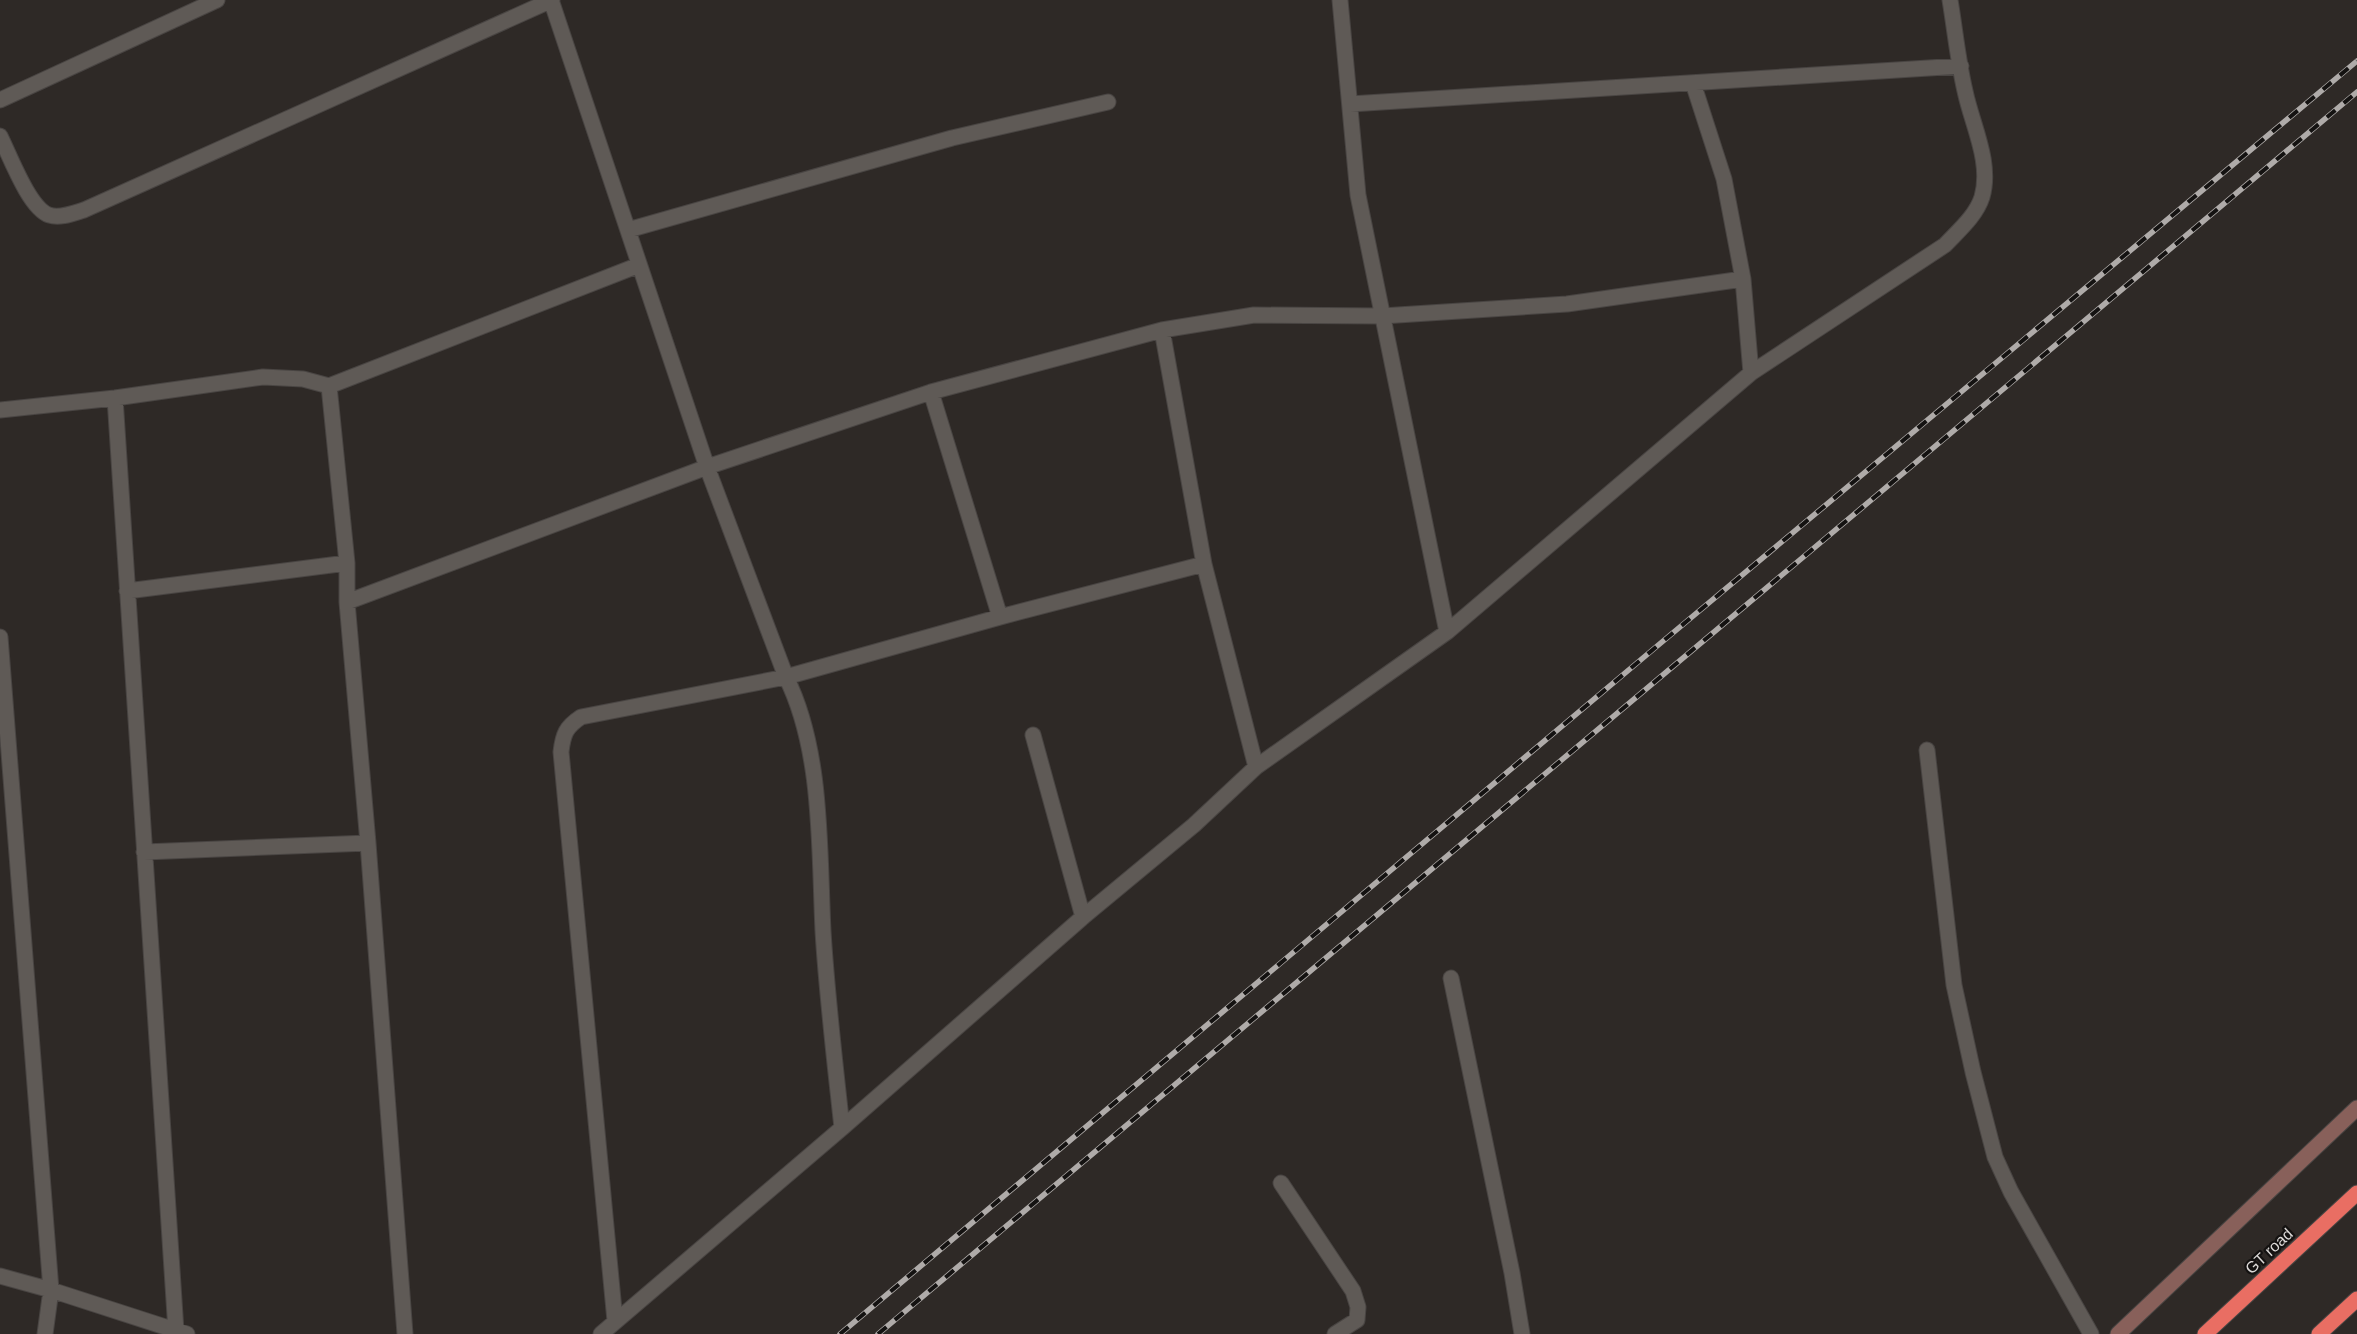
<svg xmlns="http://www.w3.org/2000/svg" width="2357" height="1334" viewBox="0 0 2357 1334" font-family="Helvetica,sans-serif">
<style>
.lines{fill:none;stroke-linecap:round;stroke-linejoin:round}
.lane-casing{stroke:#494543;stroke-width:17}
.street-casing{stroke:#494543;stroke-width:17}
.secondary-casing{stroke:#494543;stroke-width:17}
.highway-casing{stroke:#494543;stroke-width:17}
.lane{stroke:#5f5a56;stroke-width:15}
.street{stroke:#5f5a56;stroke-width:15}
.secondary{stroke:#88605a;stroke-width:15}
.highway{stroke:#e96e63;stroke-width:15}
.rail-casing{stroke:#afaba9;stroke-width:5.5}
.rail{stroke:#141211;stroke-width:4;stroke-dasharray:11;stroke-linecap:butt}
.labels{text-anchor:middle;dominant-baseline:central;stroke-width:4.5;stroke-linejoin:round;paint-order:stroke}
.street-label{font-size:16px;fill:#dbd8d6;stroke:#141211}
</style>
<rect width="100%" height="100%" fill="#2e2926"/>
<g class="lines">
<g class="lane-casing">
<path id="lane" d="M1927 750 1954 985 1973 1072 1995 1157 2011 1192 2091 1334"/>
</g>
<g class="street-casing">
<path id="street" d="M551 0 707 467 786 677C823 751 819 850 823 931 827 997 835 1063 842 1128
M1693 83 1724 179 1743 279 1751 373
M0 100 217 0
M1350 104 1961 66
M0 136C10 156 29 208 49 215 60 219 74 213 84 210L552 0
M628 230 952 138 1108 102
M1162 330 1204 564 1256 767
M931 392 1000 617
M115 398 176 1331
M0 410 115 398 263 377 303 379 329 386
M127 591 347 563
M347 602 707 467 931 392 1162 330 1254 315 1382 316 1567 304 1743 279
M1447 632 1751 373 1945 245C1958 231 1976 216 1982 197 1992 162 1972 125 1965 91 1958 61 1955 30 1950 0
M0 637 51 1290 45 1334
M1033 735 1083 917
M144 852 368 843
M1451 978 1512 1273 1522 1334
M1281 1183 1353 1291 1358 1307 1357 1320 1335 1334
M0 1276 51 1290 187 1334
M615 1321 561 752C563 734 566 727 581 717L786 677 1000 617 1204 564
M405 1334 368 843 347 602V563L329 386 639 265
M601 1334 842 1128 1083 917 1194 825 1256 767 1447 632 1358 195 1340 0"/>
</g>
<g class="secondary-casing">
<path id="secondary" d="M2118 1334 2357 1108"/>
</g>
<g class="highway-casing">
<path id="highway" d="M2205 1334 2357 1193
M2319 1334 2357 1299"/>
</g>
<use href="#lane" class="lane"/>
<use href="#street" class="street"/>
<use href="#secondary" class="secondary"/>
<use href="#highway" class="highway"/>
<g class="rail-casing">
<path id="rail" d="M840 1334 1656 647 2357 61
M878 1334 2357 92"/>
</g>
<use href="#rail" class="rail"/>
</g>
<g class="labels">
<g class="street-label">
<text transform="translate(2269 1251) rotate(-43)">GT road</text>
</g>
</g>
</svg>
